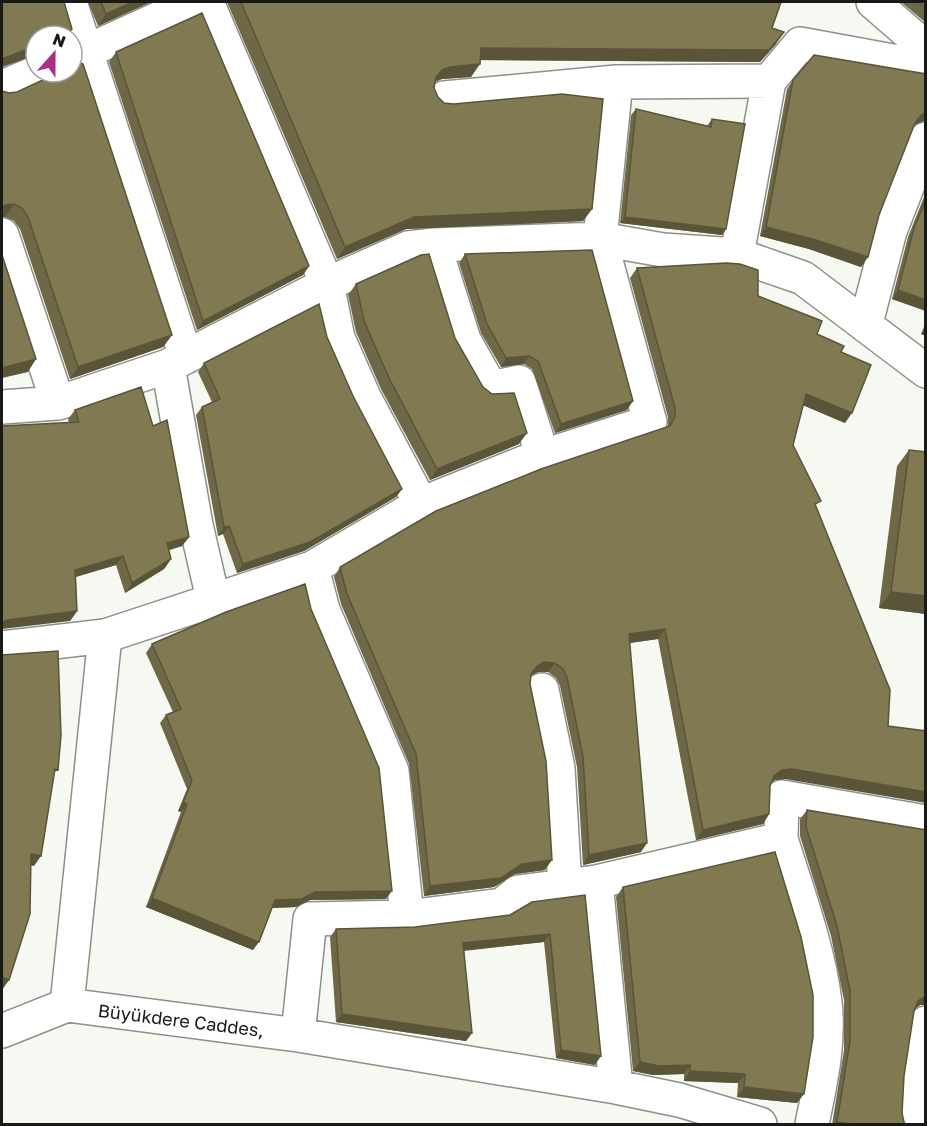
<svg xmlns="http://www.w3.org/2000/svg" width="927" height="1126" viewBox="0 0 927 1126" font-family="'Golos Text',sans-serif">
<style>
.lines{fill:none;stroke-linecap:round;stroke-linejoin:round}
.minor-casing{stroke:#8d8f89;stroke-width:36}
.minor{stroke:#fff;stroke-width:33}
.wall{fill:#6f6847}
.shaded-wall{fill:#5a5539}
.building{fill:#817952;stroke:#5a5539;stroke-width:1.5}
.labels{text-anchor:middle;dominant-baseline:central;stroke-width:5;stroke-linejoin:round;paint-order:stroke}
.street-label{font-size:18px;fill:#191a18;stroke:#fff}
</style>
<rect width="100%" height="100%" fill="#f6f9f2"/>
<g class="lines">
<g class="minor-casing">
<path id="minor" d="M70 2 186 357
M873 2 926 48
M72 58 195 2
M2 87 38 72
M444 98 616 82 769 81 800 44 926 67
M2 235 58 403
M434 245 464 340 491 388 519 382 543 457
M737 255 769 81
M866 323 890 231 926 139
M168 366 196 525 214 603
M2 407 58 403 168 366 327 284 408 248 434 245 600 239 663 250 737 255 803 278 926 371
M421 504 528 461 650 422 600 239 616 82
M105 636 312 568 421 504 364 397 338 338 327 284 207 2
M2 648 105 636 67 1005 298 1035 616 1087 679 1100 760 1124
M542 690 558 768 565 886
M781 839 782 797 926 822
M596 882 616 1087
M407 917 502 905 518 892 596 882 781 839C797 890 819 950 825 1002 830 1043 820 1085 812 1124
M2 1031 67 1005
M298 1035 310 919 407 917 392 771 323 610 312 568
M914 1124 916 1088 926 1023"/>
</g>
<use href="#minor" class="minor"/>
</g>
<path class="wall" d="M88 2H151L98 26Z
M227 2H781L772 28 776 44 760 62 480 60 471 77 442 79 435 82 434 88 438 97 444 103 592 209 583 221 406 229 337 259Z
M901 2H926V23Z
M116 52 309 266 303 275 197 330 109 62Z
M56 72H72L172 335 163 347 70 379 20 229 14 221 5 217H2V91L9 93 17 92 56 74Z
M793 80 923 121 914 125 879 215 868 257 861 267 809 249 760 236 787 89Z
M636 109 707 126 712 119 726 229 722 235 620 223 631 115Z
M926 192V311L892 299 908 237Z
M465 254 627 410 555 433 532 369 524 364 501 367 481 333 459 263Z
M637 268 758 296 817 334 841 352 845 423 803 405 793 445 816 508 785 779 775 780 771 783 770 786 769 814 763 824 696 840 658 639 630 643 641 852 583 865 577 767 560 686 556 678 548 672H538L531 675 530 684 545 870 515 874 494 887 424 896 409 764 341 604 334 577 340 567 668 426V417L630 278Z
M356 284 455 338 483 387 492 394 519 444 430 480 381 389 356 332 348 295Z
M926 322V336L921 334Z
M327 337 353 396 402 489 396 497 304 551 237 573 223 534 218 536 196 415 202 407 212 402 198 372 204 363Z
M75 410 153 426 189 537 182 546 168 550 171 559 164 569 125 593 116 565 76 577 77 611 70 621 69 423 68 419Z
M909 450 926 614 879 608 897 466Z
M152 644 386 899 310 900 296 907 272 908 253 950 146 907 181 812 178 811 187 789 160 723 166 715 173 712 146 653Z
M807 810 926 830V1005H920L915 1009 914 1011 904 1076 902 1113 904 1122 906 1125H832L844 1050V1000L831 936 800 836V819Z
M623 887 797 1103 737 1097 738 1083 684 1081V1074L653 1075 633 1071 616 897Z
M585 895 595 1065 556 1058 544 942 464 951 472 1033 466 1041 336 1022 330 937 336 929 415 927 510 915Z"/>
<path class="shaded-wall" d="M133 2H151L98 26 106 14Z
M784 32 776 44 760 62 472 60 481 48Z
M36 46V55L2 67V59L3 57Z
M480 64 471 77 442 79 434 82 436 77 442 70 450 67Z
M926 113V121H923L914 125 920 116Z
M14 204 5 217H2V207L5 205Z
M592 209 583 221 406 229 337 259 345 247 414 217Z
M625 217 726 229 722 235 620 223Z
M766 227 816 240 868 257 861 267 809 249 760 236Z
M309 266 303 275 197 330 203 321Z
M898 290 926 300V311L892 299Z
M926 327V336L921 334Z
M172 335 163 347 70 379 78 367Z
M529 356 524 364 501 367 506 358Z
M36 359 28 372 2 378V368Z
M806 394 852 413 845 423 800 404Z
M633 401 627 410 555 433 561 424Z
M527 433 519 444 430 480 437 469Z
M402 489 396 497 304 551 237 573 243 564Z
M229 526 223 534 218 536 224 527Z
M189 537 182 546 160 553 167 543Z
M123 556 116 565 68 579 75 570Z
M171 559 164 569 125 593 132 583Z
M891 592 926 596V614L879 608Z
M77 611 70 621 2 629V622L7 620Z
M665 629 658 639 622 644 629 634Z
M544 662 555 663 548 672H538L530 676 537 666Z
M792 769 926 792V803L785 779 775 780 767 786 774 776 782 770Z
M183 802 187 804 181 812 178 811Z
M769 814 763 824 696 840 703 830Z
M647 843 641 852 583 865 589 855Z
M31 854 41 856 34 866 24 864Z
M552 860 545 870 515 874 494 887 424 896 430 886 522 864Z
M392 891 386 899 310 900 296 907 269 908 275 900 315 892Z
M152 898 259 942 253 950 146 907Z
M550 934 544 942 457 951 463 943Z
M2 977 9 980 2 990Z
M926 996V1005H920L912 1011 918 1001Z
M342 1014 472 1033 466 1041 336 1022Z
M561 1050 601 1056 595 1065 556 1058Z
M640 1062 690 1065 684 1074 653 1075 633 1071Z
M690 1071 745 1074 738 1083 684 1081Z
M744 1087 804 1094 797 1103 737 1097Z
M837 1122 858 1125H835Z"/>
<path class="building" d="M2 2H64L72 29 65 36H36V46L2 59Z
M101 2H133L106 14Z
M241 2H781L772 28 784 32 769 50 481 48 480 64 450 67 442 70 436 77 434 88 438 97 444 103 454 104 562 94 603 99 592 209 414 217 345 247Z
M918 2H926V8Z
M202 13 309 266 203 321 116 52Z
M814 55 926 74V113L920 116 915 123 879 215 868 257 816 240 766 227 793 80Z
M72 62 83 64 172 335 78 367 28 217 22 208 14 204 5 205 2 207V91L9 93 17 92 60 72H72Z
M636 109 711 127 712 119 745 124 726 229 625 217Z
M926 199V300L898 290 914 228Z
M592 250 633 401 561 424 538 361 529 356 506 358 487 324 465 254Z
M429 254 455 338 483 387 492 394 514 393 527 433 437 469 389 378 364 321 356 284 421 255Z
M2 255 36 359 2 368Z
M726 263 740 264 758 270V296L822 321 817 334 844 346 841 352 871 365 852 413 806 394 793 445 821 501 815 504 890 690 888 726 926 731V792L792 769 782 770 774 776 770 786 769 814 703 830 665 629 629 634 647 843 589 855 583 757 567 677 563 669 555 663 544 662 537 666 531 674 530 684 546 761 552 860 522 864 501 878 430 886 416 754 347 594 340 567 436 511 541 469 670 426 675 417V408L637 268Z
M319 304 327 337 353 396 402 489 310 542 243 564 229 526 224 527 202 407 220 399 204 363Z
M141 387 153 426 167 420 189 537 167 543 171 559 132 583 123 556 75 570 77 611 7 620 2 622V426L79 422 75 410Z
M909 450 926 452V596L891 592Z
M305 584 311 609 379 768 392 891 315 892 302 899 275 900 259 942 152 898 187 804 183 802 192 781 166 715 181 709 152 644 226 612Z
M58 651 61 735 58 770 55 769 41 856 31 854 30 914 9 980 2 977V655Z
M807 810 926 830V996L918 1001 914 1011 904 1076 902 1113 904 1122 906 1125H858L837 1122 850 1041V991L837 926 806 827Z
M775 852 801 937 813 995V1037L804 1094 744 1087 745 1074 690 1071V1065L659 1066 640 1062 623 887Z
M585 895 601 1056 561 1050 550 934 463 943 472 1033 342 1014 336 929 415 927 510 915 532 902Z"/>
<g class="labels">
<g class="street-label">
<text transform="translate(181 1020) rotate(7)">Büyükdere Caddes,</text>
</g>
</g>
<rect width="927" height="1126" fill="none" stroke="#191a18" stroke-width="6"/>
<g transform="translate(54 54) rotate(21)"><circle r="28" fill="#ffffff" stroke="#a3a3a3" stroke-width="1.5"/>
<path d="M0-4.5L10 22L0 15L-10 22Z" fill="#a72f85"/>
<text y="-9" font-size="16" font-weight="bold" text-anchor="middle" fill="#191a18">N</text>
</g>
</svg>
